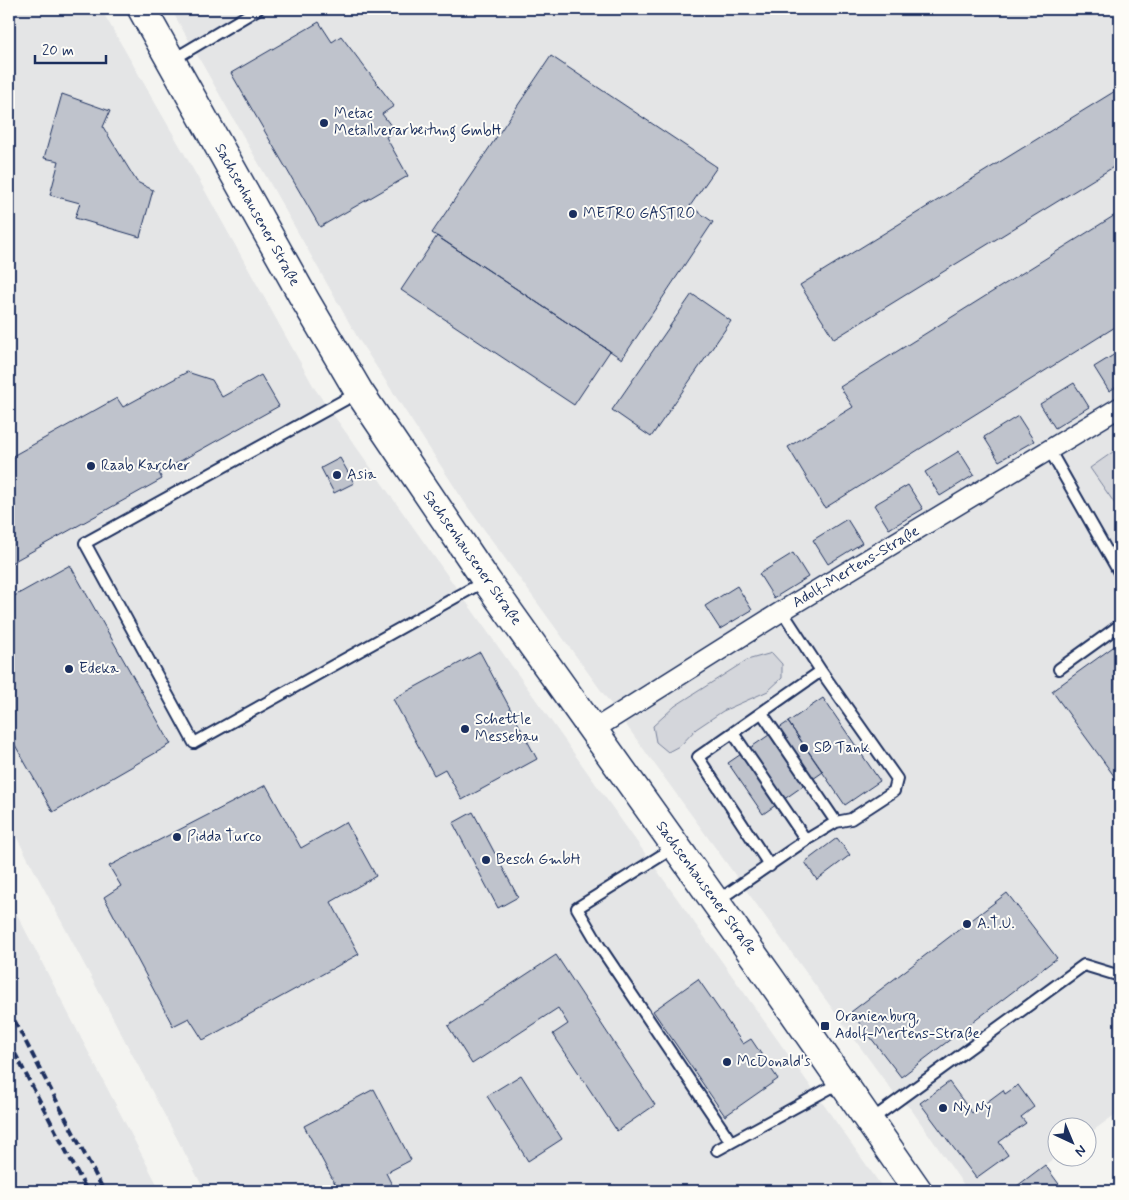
<svg xmlns="http://www.w3.org/2000/svg" width="1129" height="1200" viewBox="0 0 1129 1200" font-family="Mynerve,sans-serif">
<style>
.built{fill:#e4e5e6}
.green{fill:#d4d6db;stroke:#78829c}
.building{fill:#bfc3cc;stroke:#1b2f5e}
.lines{fill:none;stroke-linecap:round;stroke-linejoin:round}
.lane-casing{stroke:#1b2f5e;stroke-width:14}
.street-casing{stroke:#1b2f5e;stroke-width:22}
.secondary-casing{stroke:#1b2f5e;stroke-width:31}
.lane{stroke:#fdfcf7;stroke-width:10}
.street{stroke:#fdfcf7;stroke-width:19}
.secondary{stroke:#fdfcf7;stroke-width:28}
.rail{stroke:#1b2f5e;stroke-width:4;stroke-dasharray:8 4;stroke-linecap:butt}
.poi-dot{fill:#1b2f5e;stroke:#fdfcf7;stroke-width:2}
.labels{text-anchor:middle;dominant-baseline:central;stroke-width:4;stroke-linejoin:round;paint-order:stroke}
.poi-label{font-size:15px;fill:#1b2f5e;stroke:#fdfcf7;text-anchor:start}
.street-label{font-size:15px;fill:#1b2f5e;stroke:#fdfcf7}
</style>
<rect width="100%" height="100%" fill="#f4f4f1"/>
<filter id="ink" filterUnits="userSpaceOnUse"><feTurbulence type="fractalNoise" baseFrequency=".02" numOctaves="2"/><feDisplacementMap in="SourceGraphic" scale="10" xChannelSelector="R" yChannelSelector="G"/><feConvolveMatrix kernelMatrix="1 2 1 2 8 2 1 2 1" color-interpolation-filters="sRGB"/></filter>
<g filter="url(#ink)">
<path class="built" d="M9 9H101L184 153 315 389 885 1191H205L9 823Z
M171 9H1120V447L1090 468 1120 511V1111L1087 1135 1086 1128H1056V1157L1008 1191H968L911 1109 895 1095 467 506 359 340Z
M9 899 160 1190V1191H9Z"/>
<path class="green" d="M1120 447V511L1090 468Z
M772 653 782 664V678L768 691 723 711 696 729 681 745 668 752 656 742 653 726 675 706 747 660Z"/>
<path class="building" d="M319 22 332 42 341 36 394 106 382 114 395 131 386 137 408 176 320 227 231 73Z
M551 56 717 167 690 206 713 222 622 359 432 233Z
M1120 88V163L834 339 800 285Z
M62 94 110 111 103 127 137 182 153 190 140 237 75 218 80 203 50 195 59 161 44 158Z
M1120 212V324L825 508 788 447 853 407 840 387Z
M437 236 610 351 574 405 401 290Z
M692 294 731 321 651 437 612 410Z
M1120 351V385L1109 391 1094 367Z
M187 372 212 380 222 397 261 375 279 406 159 473 162 479 9 564V458L117 398 123 407Z
M1074 383 1089 407 1055 428 1040 404Z
M1018 416 1034 441 999 461 984 437Z
M959 451 974 475 940 496 925 472Z
M340 458 354 483 334 493 321 468Z
M908 485 923 509 889 529 874 505Z
M847 519 862 543 828 564 813 540Z
M793 553 808 577 774 598 759 574Z
M70 565 171 744 53 812 11 738 9 739V599Z
M737 586 752 610 720 629 705 606Z
M1120 642V784L1052 691Z
M480 652 537 759 462 800 445 769 434 775 393 699Z
M823 698 880 781 845 805 788 722Z
M788 722 823 772 763 814 728 763Z
M266 785 301 848 346 822 376 876 331 902 359 954 203 1040 189 1018 173 1026 104 897 121 886 109 866Z
M473 812 518 897 498 908 453 823Z
M837 838 850 855 817 880 805 862Z
M1007 893 1057 958 901 1077 851 1012Z
M556 955 655 1105 617 1131 553 1034 568 1024 558 1008 472 1064 448 1026Z
M698 979 743 1044 751 1039 778 1079 725 1116 653 1011Z
M521 1075 562 1139 528 1161 487 1096Z
M949 1082 972 1113 1003 1090 1005 1094 1018 1085 1034 1107 1021 1117 1026 1123 999 1142 1008 1155 976 1178 920 1103Z
M374 1089 411 1160 386 1173 395 1191H339L304 1126Z
M1045 1165 1064 1191H1015L1013 1189Z"/>
<g class="lines">
<g class="lane-casing">
<path id="lane" d="M172 60 258 9
M359 392 85 543 194 743 485 581
M1050 451 1120 574
M1059 669 1120 625
M762 713 836 822
M733 733 806 840
M675 847 577 908 600 947 731 1142
M770 866 698 757 821 671 782 611
M717 901 806 840 836 822 851 819 894 791 897 779 821 671
M871 1120 1084 965 1120 976
M717 1150 841 1082"/>
</g>
<g class="street-casing">
<path id="street" d="M593 730 782 611 1120 407"/>
</g>
<g class="secondary-casing">
<path id="secondary" d="M142 9 305 300 359 392 486 580 769 977 918 1191"/>
</g>
<use href="#lane" class="lane"/>
<use href="#street" class="street"/>
<use href="#secondary" class="secondary"/>
<path class="rail" d="M9 1010 104 1191
M9 1042 87 1191"/>
</g>
</g>
<g class="poi-dot">
<circle cx="324" cy="123" r="5"/>
<circle cx="573" cy="214" r="5"/>
<circle cx="91" cy="466" r="5"/>
<circle cx="337" cy="475" r="5"/>
<circle cx="69" cy="669" r="5"/>
<circle cx="465" cy="729" r="5"/>
<circle cx="804" cy="748" r="5"/>
<circle cx="177" cy="837" r="5"/>
<circle cx="486" cy="860" r="5"/>
<circle cx="967" cy="924" r="5"/>
<rect x="820" y="1021" width="10" height="10" rx="2.5"/>
<circle cx="727" cy="1062" r="5"/>
<circle cx="943" cy="1108" r="5"/>
</g>
<g class="labels">
<g class="poi-label">
<text x="334" y="114">Metac<tspan x="334" dy="17">Metallverarbeitung GmbH</tspan></text>
<text x="583" y="214">METRO GASTRO</text>
<text x="101" y="466">Raab Karcher</text>
<text x="347" y="475">Asia</text>
<text x="79" y="669">Edeka</text>
<text x="475" y="720">Schettle<tspan x="475" dy="17">Messebau</tspan></text>
<text x="814" y="748">SB Tank</text>
<text x="187" y="837">Pidda Turco</text>
<text x="496" y="860">Besch GmbH</text>
<text x="977" y="924">A.T.U.</text>
<text x="835" y="1017">Oranienburg,<tspan x="835" dy="17">Adolf-Mertens-Straße</tspan></text>
<text x="737" y="1062">McDonald's</text>
<text x="953" y="1108">Ny Ny</text>
</g>
<g class="street-label">
<text transform="translate(257 215) rotate(61)">Sachsenhausener Straße</text>
<text transform="translate(472 558) rotate(55)">Sachsenhausener Straße</text>
<text transform="translate(856 567) rotate(-31)">Adolf-Mertens-Straße</text>
<text transform="translate(706 888) rotate(54)">Sachsenhausener Straße</text>
</g>
</g>
<rect width="1129" height="1200" fill="none" stroke="#fdfcf7" stroke-width="30"/>
<rect x="15" y="15" width="1099" height="1170" fill="none" stroke="#1b2f5e" stroke-width="2" filter="url(#ink)"/>
<g transform="translate(1072 1142) rotate(136)"><circle r="24" fill="#fdfcf7" stroke="#a3aaba"/>
<path d="M0-4L9 19L0 12L-9 19Z" fill="#1b2f5e"/>
<text y="-8" font-size="14" font-weight="bold" text-anchor="middle" fill="#1b2f5e">N</text>
</g>
<path d="M35 55v8h71v-8" fill="none" stroke="#1b2f5e" stroke-width="2.5"/>
<text x="42" y="55" font-size="15" fill="#1b2f5e" stroke="#fdfcf7" stroke-width="4" paint-order="stroke">20 m</text>
</svg>
